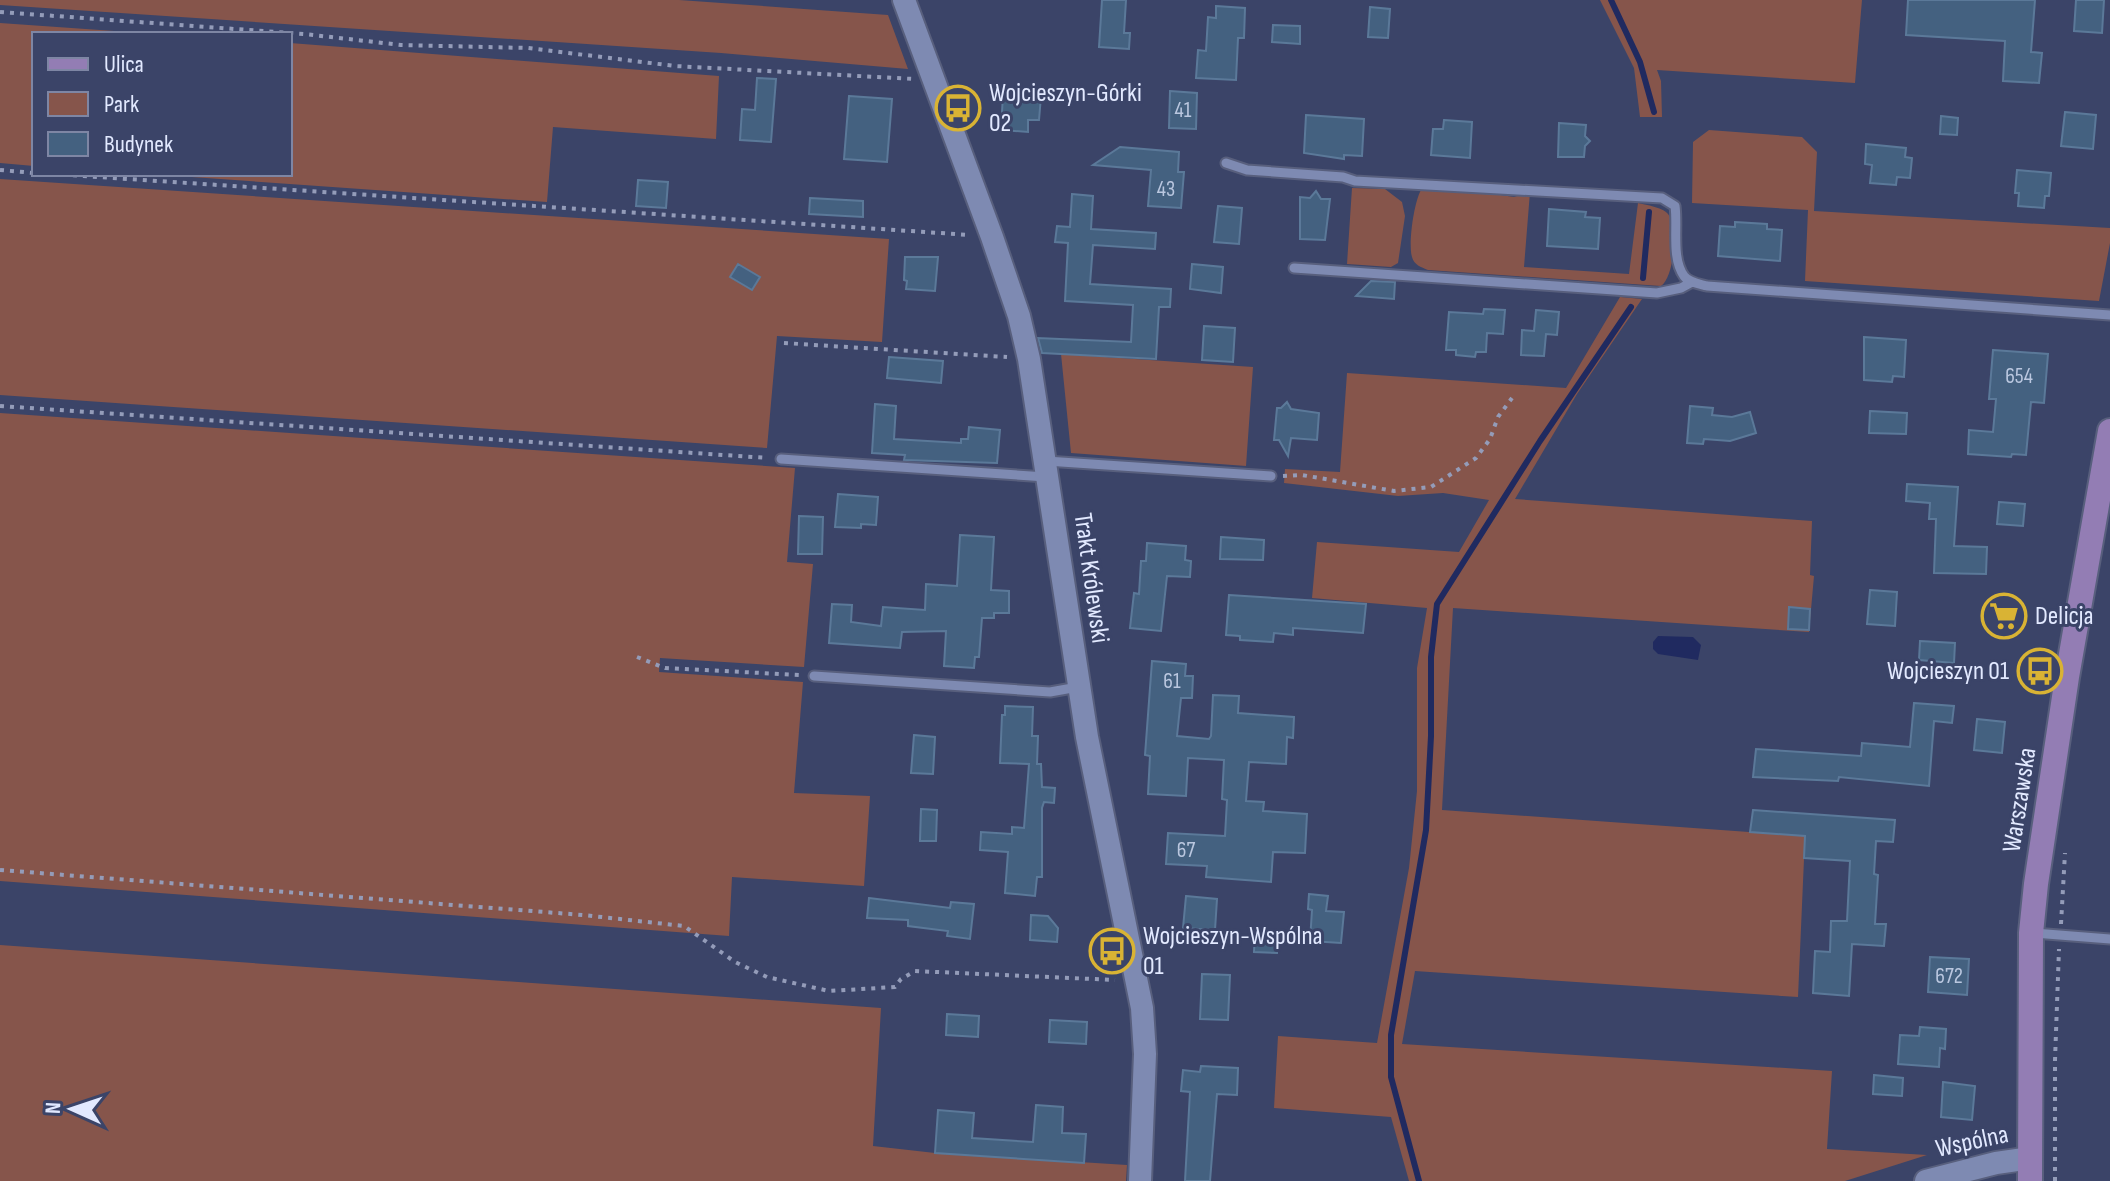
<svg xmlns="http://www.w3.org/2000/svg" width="2110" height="1181" viewBox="0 0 2110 1181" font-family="'Sofia Sans Condensed',sans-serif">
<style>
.green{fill:#86554b}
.water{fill:#202a60}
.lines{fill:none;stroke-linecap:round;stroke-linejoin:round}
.stream{stroke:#202a60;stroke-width:6}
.building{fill:#446180;stroke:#5b7999;stroke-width:2}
.service-casing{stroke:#585f7d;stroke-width:13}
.tertiary-casing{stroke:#585f7d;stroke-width:26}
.secondary-casing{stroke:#585f7d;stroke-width:28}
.path{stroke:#949cb9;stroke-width:4;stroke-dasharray:4 6;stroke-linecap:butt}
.service{stroke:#7e8ab2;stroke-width:9}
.tertiary{stroke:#7e8ab2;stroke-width:22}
.secondary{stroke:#937db4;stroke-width:24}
.labels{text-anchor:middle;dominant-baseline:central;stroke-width:6;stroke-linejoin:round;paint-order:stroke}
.number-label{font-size:22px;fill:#bac7df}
.poi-label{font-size:26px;fill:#e2e9ff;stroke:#3b4468;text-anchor:start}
.street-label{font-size:26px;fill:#e2e9ff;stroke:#3b4468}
</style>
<rect width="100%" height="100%" fill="#3b4468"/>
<path class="green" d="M0 0H679L888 15 908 69 721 53 0 5Z
M1600 0H1862L1855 83 1657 70 1661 81 1662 117H1640L1634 68Z
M0 23 157 34H34V166L0 163Z
M290 43 719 76 716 139 553 127 547 202 149 174H290Z
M1709 130 1802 137 1817 152 1814 211 2110 228V243L2099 301 1805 281 1808 210 1692 203 1693 142Z
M0 179 889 239 882 342 777 336 767 448 0 395Z
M1352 188 1385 189 1402 202 1405 216 1398 263 1391 267 1347 264Z
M1428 189 1481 192 1514 197 1530 192 1524 267 1629 274 1638 203C1649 206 1667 207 1671 219 1677 233 1674 277 1661 286L1428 270C1421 267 1414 265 1412 257 1408 244 1414 202 1421 190Z
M1620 297 1642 299 1577 394 1515 499 1812 521 1810 575 1814 576 1809 632 1453 608 1442 810 1805 836 1798 997 1415 971 1402 1044 1832 1071 1827 1149 1927 1155 1845 1181H1409L1391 1117 1274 1108 1278 1036 1377 1043 1409 868 1417 791V668L1427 608 1312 598 1317 542 1459 552 1489 500 1443 493 1398 496 1284 483 1285 469 1340 472 1347 373 1566 388Z
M1061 354 1253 367 1246 466 1071 453Z
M0 413 795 468 787 562 813 564 804 667 660 658 659 672 803 682 794 793 870 796 864 886 732 877 729 936 0 881Z
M0 945 881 1008 873 1146 935 1153 1127 1165 1126 1181H0Z"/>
<path class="water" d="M1658 636 1693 637 1701 645 1698 660 1658 654 1653 649V642Z"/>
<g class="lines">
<path class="stream" d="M1611 0 1640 62 1654 112
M1643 278 1649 212
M1419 1181 1391 1077V1035L1426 830 1431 736V657L1437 604 1540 441 1631 307"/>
</g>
<path class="building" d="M1102 0H1126L1124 33H1130L1129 49 1099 47Z
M1908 0H2035L2031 52 2042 53 2039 83 2003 81 2005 41 1906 35Z
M2076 0H2104L2102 33 2074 31Z
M1216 6 1245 8 1244 38H1238L1236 80 1196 78 1198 50 1206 51 1208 17 1216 18Z
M1370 7 1390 9 1388 38 1368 37Z
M1273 25 1300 26V44L1272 42Z
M757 78 776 79 771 142 740 140 742 109 755 110Z
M1170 91 1197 93 1196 129 1169 128Z
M1003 94 1041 96 1039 120H1028V132L1001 130Z
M849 96 892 99 887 162 844 159Z
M2065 112 2096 115 2093 149 2061 146Z
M1306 115 1364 119 1362 156 1344 155V159L1304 153Z
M1941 116 1958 118 1957 135 1940 134Z
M1444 120 1472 122 1470 158 1431 155 1433 129H1443Z
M1559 123 1586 125 1585 136 1590 141 1585 146 1584 157H1558Z
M1866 144 1906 148 1905 157 1912 158 1910 178 1897 177 1896 185 1870 183 1872 165 1865 164Z
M1120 147 1179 152 1178 172H1184L1181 208 1148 206 1151 170 1093 165Z
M2017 170 2051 173 2049 196H2045L2044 208 2018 206 2019 193H2015Z
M638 180 668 182 666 208 636 206Z
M1316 191 1321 199H1330L1325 240 1300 239V197L1310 198Z
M1072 194 1093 196 1091 229 1156 233 1155 249 1093 245 1090 284 1171 289 1170 307H1159L1156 359 1042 353 1038 338 1131 342 1133 305 1065 301 1068 243 1055 242 1057 226 1070 227Z
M810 198 863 201V217L809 214Z
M1218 206 1242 208 1239 244 1214 242Z
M1549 209 1586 212 1585 217 1600 218 1598 249 1547 246Z
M1735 222 1767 224V229L1782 230 1780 261 1718 256 1720 226 1735 227Z
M905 257H938L935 291 906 289 907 281 904 280Z
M738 264 760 277 752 290 730 277Z
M1192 264 1223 267 1221 293 1190 289Z
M1371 281 1395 282 1394 299 1356 296Z
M1484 309 1505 310 1503 334 1487 333 1486 352H1476L1475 357 1456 355V350H1446L1449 312 1483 314Z
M1536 310 1559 312 1557 335 1546 334 1544 356 1521 355 1522 330 1534 331Z
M1204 326 1235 328 1233 362 1202 360Z
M1864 337 1906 340 1904 377 1893 376 1892 382 1864 380Z
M1993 350 2048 354 2044 403 2031 402 2026 455 2012 454 2011 457 1968 454 1969 430 1993 432 1996 399H1989Z
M889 357 943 361 941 383 887 378Z
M1287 402 1291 409 1319 413 1317 440 1291 438 1288 456 1279 440H1274L1277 408H1281Z
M875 404 896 406 894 439 961 443V439H968L969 427 1000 430 997 463 904 460 905 455 872 453Z
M1690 406 1713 408 1712 415 1732 417 1750 412 1756 433 1730 441 1704 439 1703 444 1687 443Z
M1870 411 1907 413 1906 434 1869 433Z
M1907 484 1958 487 1954 546 1987 547 1986 574 1934 573 1936 519H1929L1930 503 1906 501Z
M838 494 878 497 876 525 861 524V528L835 527Z
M1999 502 2025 504 2023 526 1997 524Z
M799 516 823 517 822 554H798Z
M960 535 994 537 991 590 1009 591V613H994V618H982L979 657H975L974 668 944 666 946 631 902 632 900 648 829 643 832 604 852 605 851 622 881 626 883 607 925 610 926 584 957 586Z
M1221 537 1264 540 1263 560 1220 559Z
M1147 543 1186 546 1185 560 1191 561 1190 577 1167 576 1161 631 1130 628 1134 593 1139 594 1141 561H1146Z
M1870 590 1897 592 1895 626 1867 624Z
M1229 595 1366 604 1363 633 1293 628V635L1274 633 1273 642 1240 640V636L1226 635Z
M1995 604 2014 606 2012 628 1993 626Z
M1789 607 1810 609 1809 630 1788 629Z
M1920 641 1955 643 1954 663 1919 660Z
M1152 661 1186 664 1185 676H1193L1192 698H1181L1177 736 1209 739 1211 736 1213 695 1239 696 1238 713 1294 717 1293 738 1287 737 1286 764 1249 762 1246 801 1264 802 1263 811 1307 814 1305 853 1273 852 1271 882 1206 877 1207 866 1166 864 1168 833 1225 836 1227 800 1222 799 1224 760 1188 758 1186 796 1148 794 1150 756 1145 755Z
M1914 703 1954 706 1952 723 1934 721 1929 786 1839 777 1838 781 1753 777 1756 749 1861 756 1862 743 1910 747Z
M1005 706 1033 707 1032 736H1038L1037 764H1041L1042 787 1055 788 1054 803 1044 802 1042 808V877H1037L1035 896 1005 893 1008 852 980 850 981 832 1012 834V827L1024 828 1029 764 1000 763 1002 715H1005Z
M1977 719 2005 722 2002 753 1974 750Z
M914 735 935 737 933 774 911 773Z
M921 809 937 810 936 841H920Z
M1753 810 1895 820 1893 842 1876 841 1874 874 1878 875 1875 924H1886L1884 946 1852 944 1849 996 1813 993 1815 951 1830 952 1831 921H1847L1850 861 1804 858 1805 836 1750 832Z
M1309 894 1328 896 1326 911 1344 912 1341 943 1310 941 1312 910 1308 909Z
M1186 896 1217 899 1215 930 1183 928Z
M869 898 950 908 951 902 974 904 970 939 947 936 948 931 908 926V920L867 918Z
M1031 915 1048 916 1058 928 1057 942 1030 940Z
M1255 933 1278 934 1277 953 1254 952Z
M1930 957 1969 959 1967 995 1928 992Z
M1202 974 1230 975 1228 1020 1200 1019Z
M947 1014 979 1016 978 1037 946 1035Z
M1050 1020 1087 1022 1086 1044 1049 1042Z
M1920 1027 1946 1029 1945 1049 1940 1048 1939 1067 1898 1064 1900 1035 1919 1036Z
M1201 1066 1238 1068 1237 1095 1217 1094 1210 1181H1185L1190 1092 1181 1091 1183 1070 1200 1072Z
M1874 1075 1903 1078 1902 1096 1873 1094Z
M1943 1082 1975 1086 1972 1120 1941 1117Z
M1036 1105 1063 1107 1062 1133 1086 1134 1084 1163 935 1153 938 1110 974 1113 972 1138 1033 1142Z"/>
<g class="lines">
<g class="service-casing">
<path id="service" d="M1226 163 1247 170 1343 177 1355 181 1662 198 1675 206C1678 227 1671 258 1684 276 1689 283 1700 284 1707 286L2110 315
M1294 268 1657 293 1681 288 1692 282
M781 459 1046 477
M1046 461 1271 476
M814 676 1050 692 1078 687
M2034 933 2110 939"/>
</g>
<g class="tertiary-casing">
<path id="tertiary" d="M904 0 992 237 1019 316 1029 359 1087 737 1142 1008 1145 1054 1140 1181
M1926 1181 1996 1163 2031 1158"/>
</g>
<g class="secondary-casing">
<path id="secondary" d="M2030 1181 2031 933 2036 884 2067 677 2110 431"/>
</g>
<path class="path" d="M0 12 304 34 401 45 528 48 675 66 914 79
M0 170 34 173
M53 174 970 235
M784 343 1007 357
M0 406 768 458
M1283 476 1302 475 1394 491 1431 487 1476 458 1490 439 1498 417 1512 398
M637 657 665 668 800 675
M0 870 583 915 684 926 735 962 767 977 829 991 895 987 901 979 915 971 1115 980
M2061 924 2065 853
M2055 1181V1060L2059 949"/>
<use href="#service" class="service"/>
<use href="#tertiary" class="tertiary"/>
<use href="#secondary" class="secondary"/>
</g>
<defs>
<g id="bus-ring" transform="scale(2.3)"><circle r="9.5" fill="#3b4468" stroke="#d9b334" stroke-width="1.5"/><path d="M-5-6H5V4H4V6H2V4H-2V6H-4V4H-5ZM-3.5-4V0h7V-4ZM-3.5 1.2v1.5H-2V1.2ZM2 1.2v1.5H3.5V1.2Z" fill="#d9b334"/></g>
<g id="supermarket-ring" transform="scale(2.3)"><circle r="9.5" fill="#3b4468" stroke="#d9b334" stroke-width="1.5"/><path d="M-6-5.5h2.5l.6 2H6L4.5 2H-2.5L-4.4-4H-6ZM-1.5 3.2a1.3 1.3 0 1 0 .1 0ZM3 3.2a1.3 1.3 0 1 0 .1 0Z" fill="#d9b334"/></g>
</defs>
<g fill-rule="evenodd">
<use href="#bus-ring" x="958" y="108"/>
<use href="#supermarket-ring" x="2004" y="616"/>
<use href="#bus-ring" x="2040" y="671"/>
<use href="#bus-ring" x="1112" y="951"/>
</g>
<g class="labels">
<g class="number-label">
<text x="1183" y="110">41</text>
<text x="1166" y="189">43</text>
<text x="2019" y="376">654</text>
<text x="1172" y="681">61</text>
<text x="1186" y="850">67</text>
<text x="1949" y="976">672</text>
</g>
<g class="poi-label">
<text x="989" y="93">Wojcieszyn-Górki<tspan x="989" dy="30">02</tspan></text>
<text x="2035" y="616">Delicja</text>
<text x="2009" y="671" text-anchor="end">Wojcieszyn 01</text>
<text x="1143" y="936">Wojcieszyn-Wspólna<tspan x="1143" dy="30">01</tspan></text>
</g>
<g class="street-label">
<text transform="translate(1091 578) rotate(82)">Trakt Królewski</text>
<text transform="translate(2020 800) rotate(-81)">Warszawska</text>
<text transform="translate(1972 1142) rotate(-12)">Wspólna</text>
</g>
</g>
<rect x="32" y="32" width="260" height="144" fill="#3b4468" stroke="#7e86a4" stroke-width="2"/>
<rect x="48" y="58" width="40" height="12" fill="#937db4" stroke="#7e86a4" stroke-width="2"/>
<text x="104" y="72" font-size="24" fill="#e2e9ff">Ulica</text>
<rect x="48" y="92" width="40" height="24" fill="#86554b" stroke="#7e86a4" stroke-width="2"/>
<text x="104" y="112" font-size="24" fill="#e2e9ff">Park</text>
<rect x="48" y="132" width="40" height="24" fill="#446180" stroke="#7e86a4" stroke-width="2"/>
<text x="104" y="152" font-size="24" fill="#e2e9ff">Budynek</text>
<g transform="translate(72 1109) rotate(273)" stroke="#3b4468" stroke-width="6" paint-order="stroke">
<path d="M0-6L14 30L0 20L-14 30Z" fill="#e2e9ff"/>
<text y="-12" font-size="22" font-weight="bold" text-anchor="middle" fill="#e2e9ff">N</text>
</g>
</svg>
